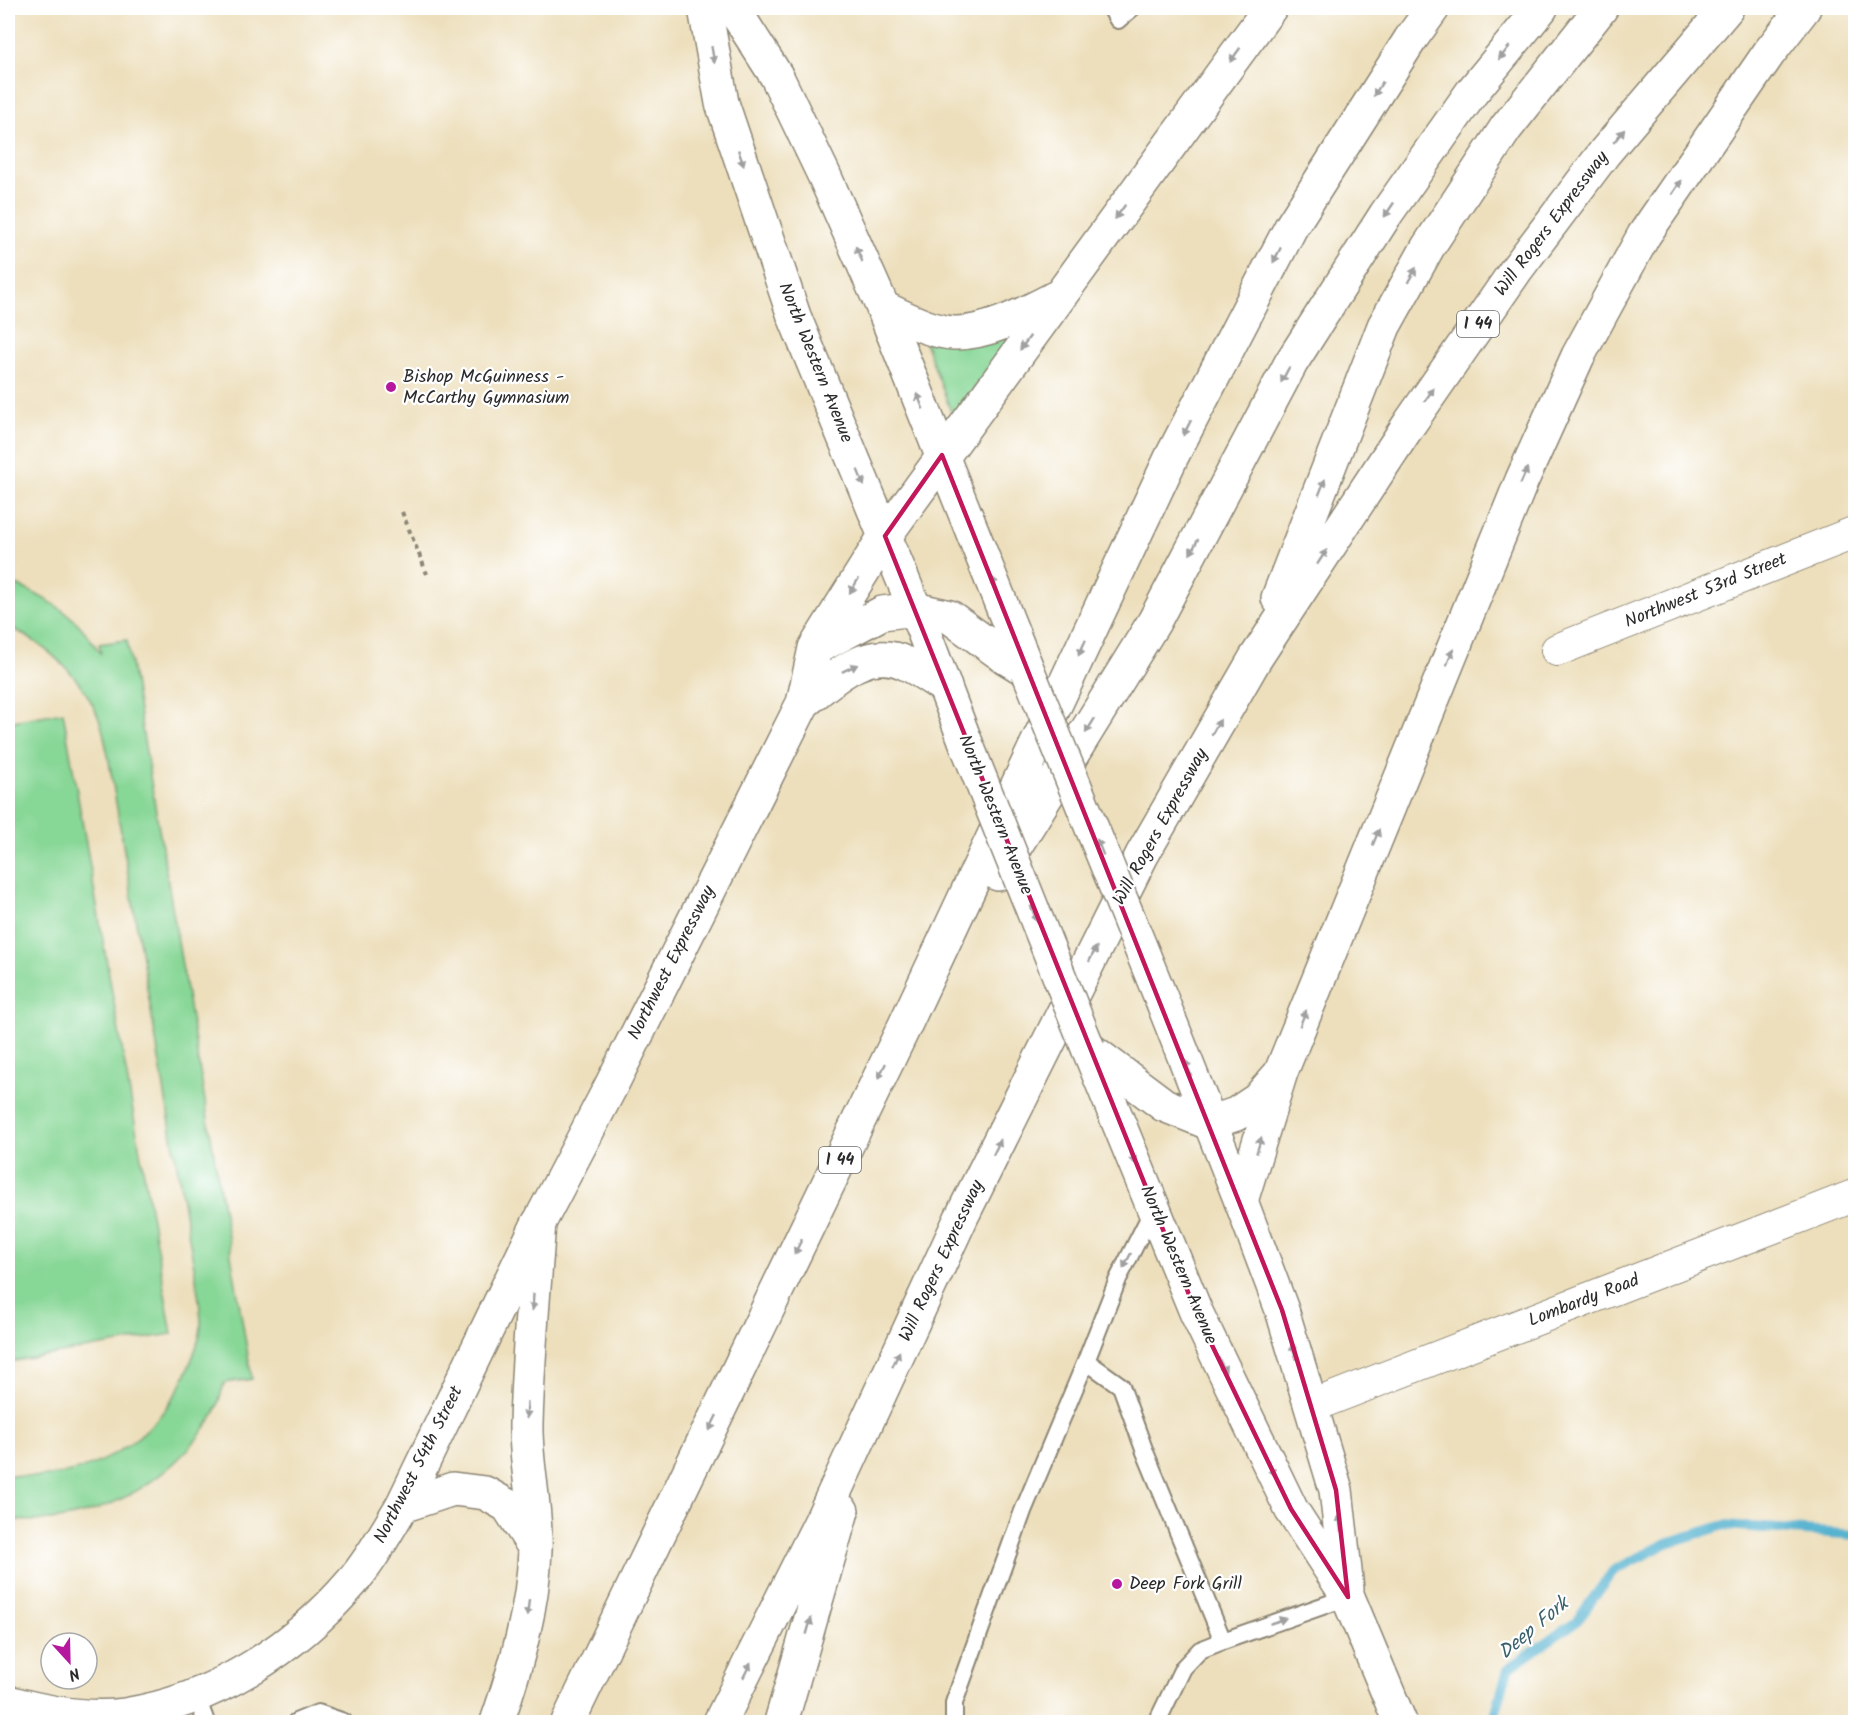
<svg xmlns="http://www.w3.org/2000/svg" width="1863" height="1730" viewBox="0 0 1863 1730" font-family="Kalam,sans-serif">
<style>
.green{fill:#87d796;stroke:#598160;stroke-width:1.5}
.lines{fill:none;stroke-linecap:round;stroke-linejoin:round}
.stream{stroke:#4eafcd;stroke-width:10}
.service-casing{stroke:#8c8574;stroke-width:20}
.minor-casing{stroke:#8c8574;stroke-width:34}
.tertiary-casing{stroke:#8c8574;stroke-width:36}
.secondary-casing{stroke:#8c8574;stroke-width:36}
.motorway-casing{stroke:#8c8574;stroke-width:36}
.path{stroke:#8c8574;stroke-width:4;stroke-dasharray:4.5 4.5;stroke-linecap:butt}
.service{stroke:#fff;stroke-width:16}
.minor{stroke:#fff;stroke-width:32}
.tertiary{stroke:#fff;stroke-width:33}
.secondary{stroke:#fff;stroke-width:33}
.motorway{stroke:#fff;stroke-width:33}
.secondary-bridge-casing{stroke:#8c8574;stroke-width:36;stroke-linecap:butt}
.secondary-bridge{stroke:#fff;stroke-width:33}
.oneway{fill:#a0a0a0}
.marked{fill:none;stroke:#c2185b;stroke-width:4.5;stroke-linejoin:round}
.poi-dot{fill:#b5179e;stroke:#fff;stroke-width:2}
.labels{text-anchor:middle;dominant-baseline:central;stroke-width:4.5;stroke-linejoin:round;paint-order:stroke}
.shield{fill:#fff;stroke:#6b6b6b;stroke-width:1.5}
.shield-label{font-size:16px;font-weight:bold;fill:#2b2b2b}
.street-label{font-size:18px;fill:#2b2b2b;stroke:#fff}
.poi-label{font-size:18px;fill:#2b2b2b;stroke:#fff;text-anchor:start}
.water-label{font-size:20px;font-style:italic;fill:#39606c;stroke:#fff}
</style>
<rect width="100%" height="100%" fill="#fff"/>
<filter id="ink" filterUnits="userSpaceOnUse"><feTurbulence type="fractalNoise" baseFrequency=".0167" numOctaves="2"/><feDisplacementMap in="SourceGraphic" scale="12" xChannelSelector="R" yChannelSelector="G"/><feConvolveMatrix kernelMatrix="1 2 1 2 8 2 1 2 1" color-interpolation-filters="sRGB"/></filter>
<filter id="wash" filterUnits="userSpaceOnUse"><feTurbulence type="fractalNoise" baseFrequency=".008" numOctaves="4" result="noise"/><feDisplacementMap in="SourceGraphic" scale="24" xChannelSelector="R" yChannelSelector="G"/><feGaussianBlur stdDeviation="1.35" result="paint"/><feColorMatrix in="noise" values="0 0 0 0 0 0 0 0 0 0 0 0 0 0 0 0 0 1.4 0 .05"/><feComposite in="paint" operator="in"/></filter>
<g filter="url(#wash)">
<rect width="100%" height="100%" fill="#eddfbc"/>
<path class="green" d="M1023 323 953 417 925 342Z
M8 582C31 590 65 608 81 627 88 635 94 645 101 654L99 644 127 640 252 1379 224 1383C221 1393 219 1405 214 1414 174 1483 87 1531 8 1519V1475C17 1475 26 1477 35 1477 102 1475 163 1431 188 1369 193 1356 201 1339 201 1325 201 1310 198 1294 196 1279L108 755C105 744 104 731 99 719 83 677 48 646 8 626Z
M63 712 172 1334 8 1362V722Z"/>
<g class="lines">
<path class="stream" d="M1493 1722 1508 1669 1576 1622 1613 1571 1667 1543 1725 1525 1856 1535"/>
</g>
</g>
<g filter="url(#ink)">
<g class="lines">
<g class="service-casing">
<path id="service" d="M1111 8 1118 20 1132 8
M1086 1361 1121 1386 1145 1452 1223 1641 1200 1650 1183 1668 1157 1722
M1223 1641 1348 1597
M196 1695 206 1722
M296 1722 318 1713 344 1722
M954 1722V1703L1023 1511 1086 1361 1118 1279 1153 1210"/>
</g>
<g class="minor-casing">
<path id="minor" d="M1557 650 1856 532
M1312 1406 1856 1195"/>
</g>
<g class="tertiary-casing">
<path id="tertiary" d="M8 1702C44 1712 86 1720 124 1715 212 1702 295 1649 352 1582 372 1559 386 1532 402 1506L538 1224"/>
</g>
<g class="secondary-casing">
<path id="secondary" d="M705 8 722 103 794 316 915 609 966 743
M733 8 777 77 824 175 883 308 1028 671
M816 648 882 613 915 609 950 617 1005 657 1028 671
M803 703C830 681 867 644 905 663 919 669 932 679 945 687
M1161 998 1241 1201 1282 1310 1336 1490 1347 1589
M1088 1048 1196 1312 1291 1509 1348 1597 1400 1722
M539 1223 611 1086 803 703 815 648 885 536"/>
</g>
<g class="motorway-casing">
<path id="motorway" d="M883 308C904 317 930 332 954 333 987 334 1026 313 1055 298
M885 536 1270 8
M1278 598 1384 326 1428 247 1506 128 1601 8
M998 874 1154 622 1291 363 1386 214 1472 92 1541 8
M1088 1048 1164 1105 1209 1123 1236 1114 1257 1100 1278 1076
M1241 1201 1281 1072 1522 480 1578 356 1644 235 1769 53 1804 8
M402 1506 453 1489 485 1493 508 1506 533 1545
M497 1722C516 1667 533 1609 535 1550 537 1507 525 1465 526 1423 528 1356 534 1289 539 1223
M568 1722 905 1025 1172 456 1291 227 1410 40 1433 8
M720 1722 823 1517 961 1218 1142 855 1255 659 1410 423 1516 270 1605 152 1727 8
M781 1722 842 1511"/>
</g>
<path class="path" d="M402 512 427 574"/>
<use href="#service" class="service"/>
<use href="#minor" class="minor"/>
<use href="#tertiary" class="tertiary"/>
<use href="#secondary" class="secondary"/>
<use href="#motorway" class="motorway"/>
<g class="secondary-bridge-casing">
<path id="secondary-bridge" d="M1028 671 1161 998
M966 743 1088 1048"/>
</g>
<use href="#secondary-bridge" class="secondary-bridge"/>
</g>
<defs><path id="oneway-solid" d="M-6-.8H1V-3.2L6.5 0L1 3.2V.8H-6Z" transform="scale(1.5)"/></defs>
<g class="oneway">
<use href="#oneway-solid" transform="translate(1504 53) rotate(129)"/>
<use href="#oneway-solid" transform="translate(713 55) rotate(80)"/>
<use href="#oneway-solid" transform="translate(1235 55) rotate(126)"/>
<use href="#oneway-solid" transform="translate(1378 89) rotate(122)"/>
<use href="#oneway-solid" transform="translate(1619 136) rotate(-50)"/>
<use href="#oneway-solid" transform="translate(741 158) rotate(71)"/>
<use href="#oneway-solid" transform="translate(1677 187) rotate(-56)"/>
<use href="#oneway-solid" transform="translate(1389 210) rotate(124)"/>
<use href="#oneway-solid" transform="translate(1120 212) rotate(126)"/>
<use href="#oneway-solid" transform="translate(859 254) rotate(-114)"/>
<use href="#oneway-solid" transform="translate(1277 255) rotate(117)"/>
<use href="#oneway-solid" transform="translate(1412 275) rotate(-61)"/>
<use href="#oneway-solid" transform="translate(1025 343) rotate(126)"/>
<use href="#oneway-solid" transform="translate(1285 375) rotate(118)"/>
<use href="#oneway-solid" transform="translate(1429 395) rotate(-55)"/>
<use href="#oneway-solid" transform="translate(920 401) rotate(-112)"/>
<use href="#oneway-solid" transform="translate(1187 428) rotate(117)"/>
<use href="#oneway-solid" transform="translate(1524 476) rotate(-66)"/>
<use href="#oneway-solid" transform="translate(861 478) rotate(68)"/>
<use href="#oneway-solid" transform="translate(1322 487) rotate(-69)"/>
<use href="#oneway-solid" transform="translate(1194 547) rotate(118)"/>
<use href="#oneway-solid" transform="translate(1322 557) rotate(-57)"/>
<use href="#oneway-solid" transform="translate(995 585) rotate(-112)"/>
<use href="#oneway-solid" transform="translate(854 586) rotate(122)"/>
<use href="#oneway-solid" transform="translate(1082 648) rotate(115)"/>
<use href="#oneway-solid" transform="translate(1450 657) rotate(-68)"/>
<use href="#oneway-solid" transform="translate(850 668) rotate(-25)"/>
<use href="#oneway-solid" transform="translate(1090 726) rotate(122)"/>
<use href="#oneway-solid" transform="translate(1216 727) rotate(-60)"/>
<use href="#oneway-solid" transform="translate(1376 837) rotate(-68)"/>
<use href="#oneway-solid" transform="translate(1100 847) rotate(-112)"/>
<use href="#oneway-solid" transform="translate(1034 914) rotate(68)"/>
<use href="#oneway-solid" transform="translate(1093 954) rotate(-63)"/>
<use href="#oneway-solid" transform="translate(1303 1018) rotate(-68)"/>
<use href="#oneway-solid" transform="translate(1188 1068) rotate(-111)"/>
<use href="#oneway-solid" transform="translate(882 1071) rotate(116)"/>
<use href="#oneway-solid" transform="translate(1259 1145) rotate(-73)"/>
<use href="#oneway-solid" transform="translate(997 1147) rotate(-64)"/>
<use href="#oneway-solid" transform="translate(1132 1156) rotate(68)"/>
<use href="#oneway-solid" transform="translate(798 1247) rotate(116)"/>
<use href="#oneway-solid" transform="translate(1127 1261) rotate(117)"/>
<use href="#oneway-solid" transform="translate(533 1302) rotate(94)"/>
<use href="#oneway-solid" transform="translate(1294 1351) rotate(-107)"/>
<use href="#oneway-solid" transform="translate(896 1359) rotate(-65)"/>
<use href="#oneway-solid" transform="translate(1222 1365) rotate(64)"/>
<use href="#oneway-solid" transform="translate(527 1410) rotate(93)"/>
<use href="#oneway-solid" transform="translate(713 1423) rotate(116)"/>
<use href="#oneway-solid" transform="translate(1271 1468) rotate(65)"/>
<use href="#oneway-solid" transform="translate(1340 1523) rotate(-97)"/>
<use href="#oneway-solid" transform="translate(528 1608) rotate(97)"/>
<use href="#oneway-solid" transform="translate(1278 1621) rotate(-19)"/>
<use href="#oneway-solid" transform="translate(809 1626) rotate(-74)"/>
<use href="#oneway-solid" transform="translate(747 1670) rotate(-64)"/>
</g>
</g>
<path class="marked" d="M942 455 1282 1310 1336 1490 1348 1597 1291 1509 1196 1312 885 536Z"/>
<g class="poi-dot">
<circle cx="391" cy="387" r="6"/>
<circle cx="1117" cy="1584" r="6"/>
</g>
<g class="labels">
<g class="shield">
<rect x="1457" y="311" width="42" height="26" rx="4.5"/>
<rect x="819" y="1147" width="42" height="26" rx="4.5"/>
</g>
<g class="shield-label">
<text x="1478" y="324">I 44</text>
<text x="840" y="1160">I 44</text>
</g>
<g class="street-label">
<text transform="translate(1552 224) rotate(-53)">Will Rogers Expressway</text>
<text transform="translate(815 363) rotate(68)">North Western Avenue</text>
<text transform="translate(1706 591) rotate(-22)">Northwest 53rd Street</text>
<text transform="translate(995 815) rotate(68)">North Western Avenue</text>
<text transform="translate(1161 827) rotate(-61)">Will Rogers Expressway</text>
<text transform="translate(672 963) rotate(-63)">Northwest Expressway</text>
<text transform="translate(942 1261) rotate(-65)">Will Rogers Expressway</text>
<text transform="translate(1178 1265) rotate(67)">North Western Avenue</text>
<text transform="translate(1584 1301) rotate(-21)">Lombardy Road</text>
<text transform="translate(419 1465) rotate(-63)">Northwest 54th Street</text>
</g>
<g class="poi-label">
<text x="403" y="377">Bishop McGuinness -<tspan x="403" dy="21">McCarthy Gymnasium</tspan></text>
<text x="1129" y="1584">Deep Fork Grill</text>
</g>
<g class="water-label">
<text transform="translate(1534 1629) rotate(-40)">Deep Fork</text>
</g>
</g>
<rect width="1863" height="1730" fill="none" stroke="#fff" stroke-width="30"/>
<g transform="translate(69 1661) rotate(158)"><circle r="28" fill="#ffffff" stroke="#aaaaaa" stroke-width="1.5"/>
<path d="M0-4.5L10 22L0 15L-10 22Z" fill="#b5179e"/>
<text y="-9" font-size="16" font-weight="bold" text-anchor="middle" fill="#2b2b2b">N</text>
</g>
</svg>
